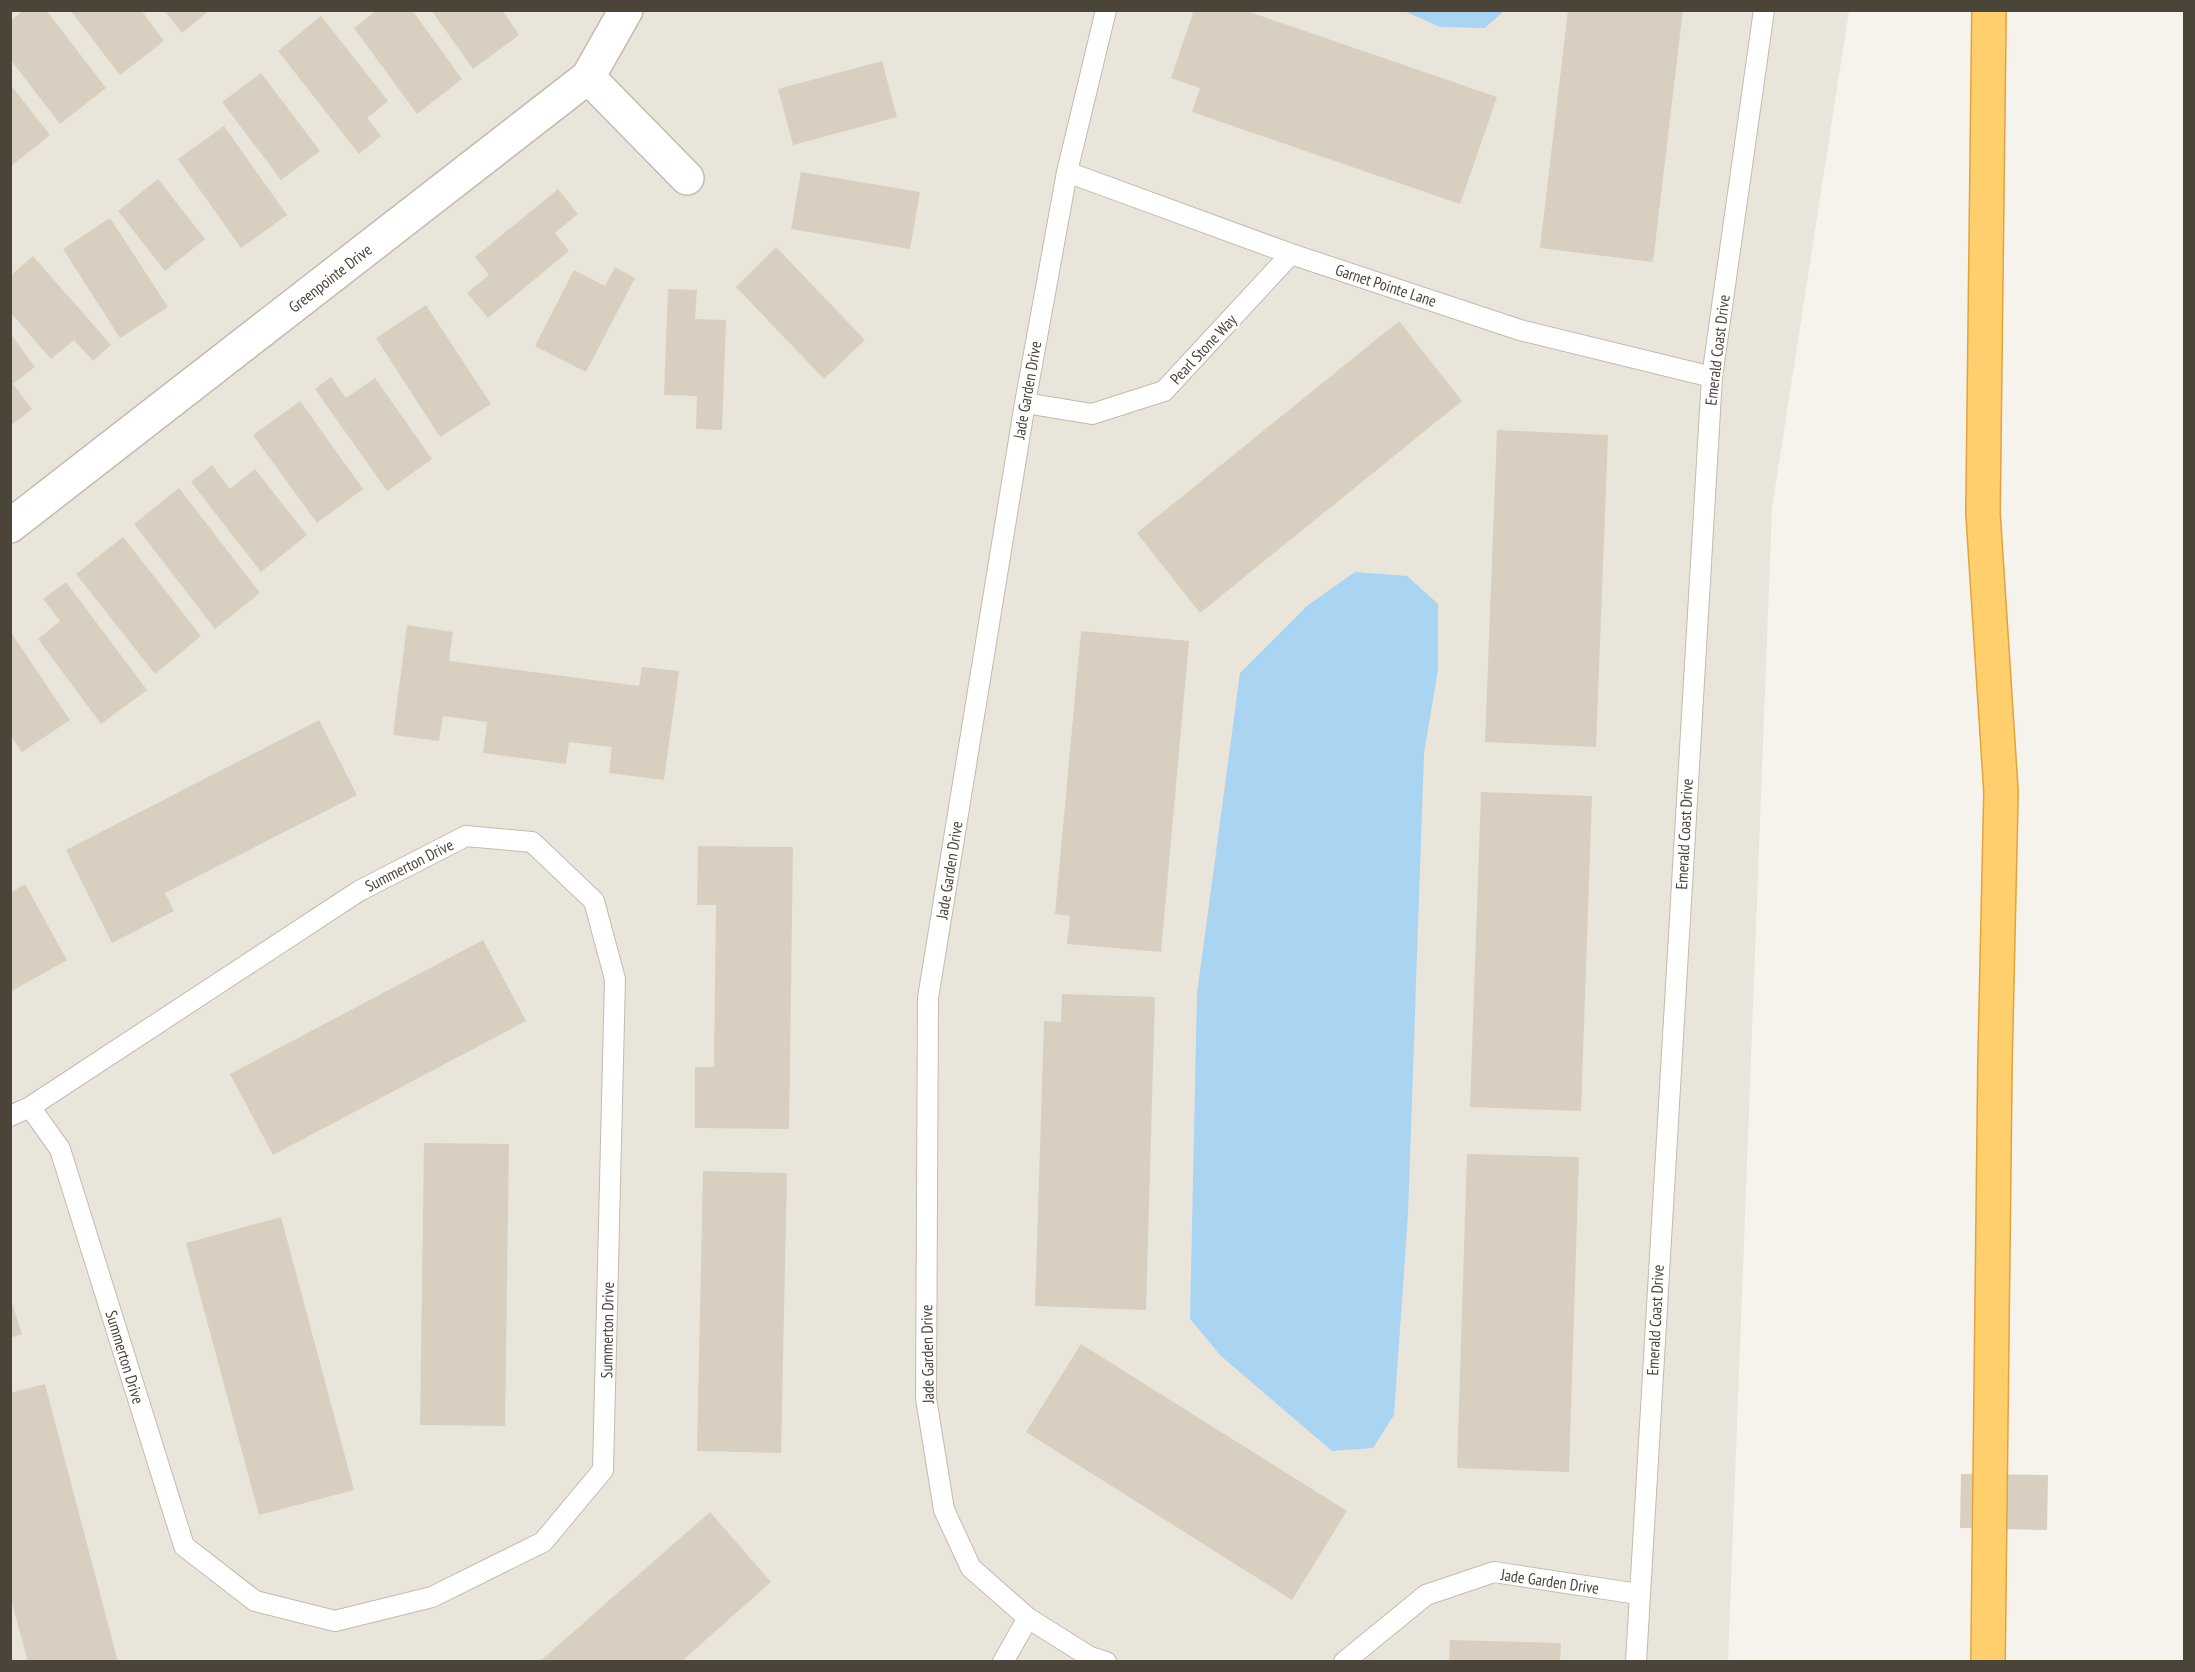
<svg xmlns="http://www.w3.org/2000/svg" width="2195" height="1672" viewBox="0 0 2195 1672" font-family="'PT Sans Narrow',sans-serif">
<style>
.residential{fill:#eae5da}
.water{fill:#a9d4f2}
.building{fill:#d8cfc1}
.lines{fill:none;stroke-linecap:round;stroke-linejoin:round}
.service-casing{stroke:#c2bbae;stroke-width:22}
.minor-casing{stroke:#c2bbae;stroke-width:36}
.motorway-casing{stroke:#e0a43c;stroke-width:36}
.service{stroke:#fff;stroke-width:20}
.minor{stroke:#fff;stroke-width:33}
.motorway{stroke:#ffcf6e;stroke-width:33}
.labels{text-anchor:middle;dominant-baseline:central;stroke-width:4.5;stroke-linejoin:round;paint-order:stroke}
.street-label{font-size:16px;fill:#4b4439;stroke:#fff}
</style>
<rect width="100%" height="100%" fill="#f6f3ec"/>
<path class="residential" d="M11 11H1849L1772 508 1728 1661 11 1662Z"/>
<path class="water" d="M1404 11H1504L1485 28 1440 27Z
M1355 572 1407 576 1438 604V670L1424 753 1408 1214 1394 1415 1373 1448 1332 1451 1221 1356 1190 1319 1197 994 1240 673 1308 605Z"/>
<path class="building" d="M24 10H46L106 88 60 124 10 59V21Z
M70 10H141L164 41 120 75Z
M164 10H210L182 33Z
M377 10H412L462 79 417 114 354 28Z
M431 10H502L519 35 473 69Z
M1194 10H1244L1497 97 1460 204 1192 112 1200 88 1171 78Z
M1568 10H1683L1653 262 1540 248Z
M321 16 388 101 367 118 381 136 359 154 278 51Z
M882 61 897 117 793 145 778 89Z
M261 73 320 151 281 180 222 102Z
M10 84 50 135 10 167Z
M224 126 287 215 241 248 178 159Z
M801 172 920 192 910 249 791 229Z
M158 179 205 239 165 271 118 211Z
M558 189 578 214 555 233 569 251 488 318 467 293 489 275 475 257Z
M110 218 168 307 120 338 63 249Z
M776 247 865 340 824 379 736 287Z
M33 256 111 345 93 361 74 340 51 359 10 312V276Z
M615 267 635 278 586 372 535 346 574 270 605 286Z
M668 289 697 290 695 319 726 320 722 430 696 429 697 396 664 395Z
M426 305 491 404 440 437 376 338Z
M1399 321 1462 401 1200 613 1137 533Z
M10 333 35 367 13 384 32 409 10 426Z
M331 377 346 398 375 378 432 459 387 491 315 389Z
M300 401 363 489 317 523 253 435Z
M1497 430 1608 435 1596 747 1485 742Z
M212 465 230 489 255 469 307 535 261 572 191 482Z
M179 488 260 593 215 629 134 524Z
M123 537 201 636 155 674 76 574Z
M66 582 147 690 101 724 38 639 60 621 43 599Z
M407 625 453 632 449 661 639 686 642 667 679 671 664 780 609 773 612 747 569 742 566 764 483 753 487 722 443 716 439 741 393 735Z
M10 631 70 720 22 752 10 735Z
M1081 631 1189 641 1161 952 1067 944 1070 916 1055 914Z
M319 720 357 795 165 893 174 911 112 943 66 850Z
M1481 792 1592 796 1581 1111 1470 1107Z
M698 846 793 847 789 1129 695 1128V1067H714L716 905H697Z
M25 884 67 960 10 992V893Z
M483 940 526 1021 273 1155 230 1074Z
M1062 994 1155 997 1146 1310 1035 1306 1044 1021 1061 1022Z
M424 1143 509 1144 505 1426 420 1425Z
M1467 1154 1579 1157 1569 1472 1457 1468Z
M703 1171 787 1173 781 1453 697 1451Z
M281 1217 354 1490 259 1515 186 1243Z
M10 1297 22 1334 10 1338Z
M1081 1344 1347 1511 1292 1600 1026 1432Z
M45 1384 118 1662H28L10 1596V1393Z
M1961 1474 2048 1475 2047 1530 1960 1528Z
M710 1512 771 1582 681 1662H539Z
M1450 1640 1561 1643 1560 1662H1449Z"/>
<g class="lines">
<g class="service-casing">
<path id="service" d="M1106 10 1067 172 1025 403 928 998 926 1398 944 1510 971 1568 1028 1618 1090 1657 1106 1662
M1067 172 1291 254 1520 330 1712 377
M1025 403 1092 414 1164 391 1291 254
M10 1116 30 1107 359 891 466 836 532 842 594 901 615 979 603 1470 543 1542 432 1597 335 1621 255 1601 184 1546 60 1149 30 1107
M1003 1662 1028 1618
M1344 1662 1426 1595 1494 1572 1638 1594
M1636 1662 1712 377 1764 10"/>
</g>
<g class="minor-casing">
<path id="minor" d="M588 77 687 178
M10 526 588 77 626 10"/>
</g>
<g class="motorway-casing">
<path id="motorway" d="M1988 1662 1995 1062 2001 792 1983 513 1989 10"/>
</g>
<use href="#service" class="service"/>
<use href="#minor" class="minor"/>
<use href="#motorway" class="motorway"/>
</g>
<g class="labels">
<g class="street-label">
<text transform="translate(330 278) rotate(-38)">Greenpointe Drive</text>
<text transform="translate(1386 285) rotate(18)">Garnet Pointe Lane</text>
<text transform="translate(1203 349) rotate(-47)">Pearl Stone Way</text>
<text transform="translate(1717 350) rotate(-83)">Emerald Coast Drive</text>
<text transform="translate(1027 390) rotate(-80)">Jade Garden Drive</text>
<text transform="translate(1684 834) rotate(-87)">Emerald Coast Drive</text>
<text transform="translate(409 865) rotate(-27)">Summerton Drive</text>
<text transform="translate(949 870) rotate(-81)">Jade Garden Drive</text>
<text transform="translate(1655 1320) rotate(-87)">Emerald Coast Drive</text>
<text transform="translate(607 1330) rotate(-89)">Summerton Drive</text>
<text transform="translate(927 1354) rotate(-91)">Jade Garden Drive</text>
<text transform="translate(125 1357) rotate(73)">Summerton Drive</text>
<text transform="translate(1550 1581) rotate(8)">Jade Garden Drive</text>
</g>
</g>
<rect width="2195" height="1672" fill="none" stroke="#4b4439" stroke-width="24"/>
</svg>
